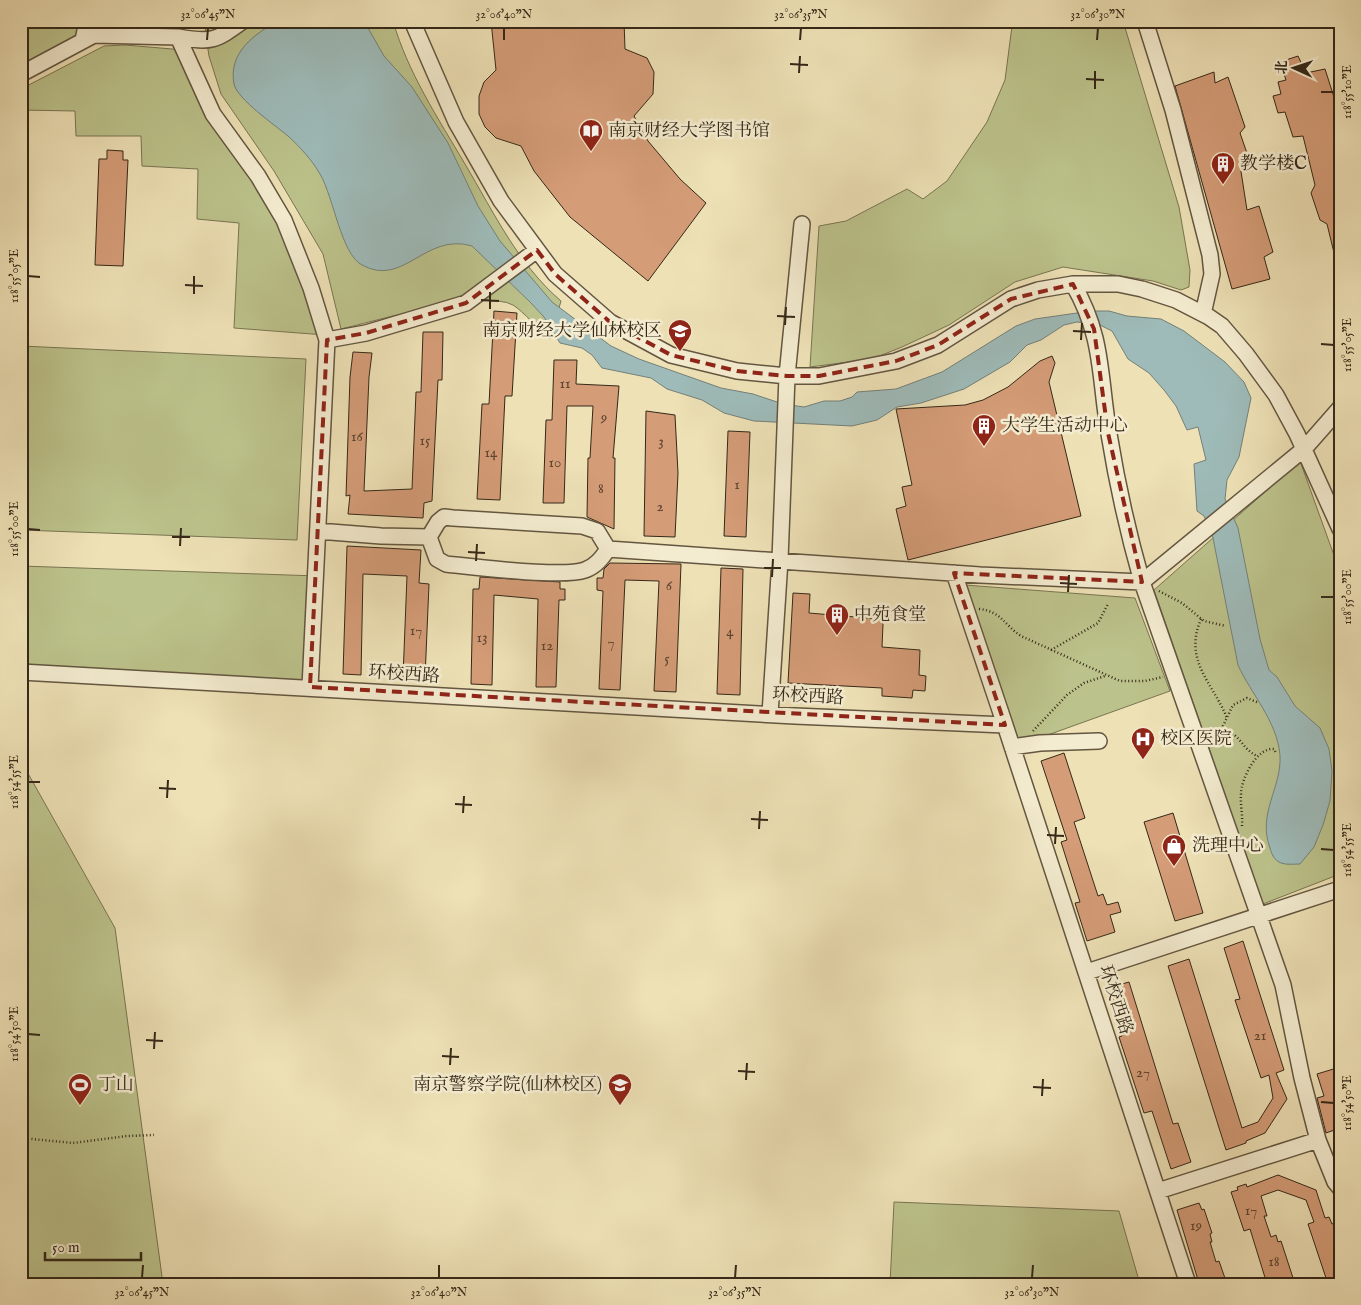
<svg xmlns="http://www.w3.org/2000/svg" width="1361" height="1305" viewBox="0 0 1361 1305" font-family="'IM FELL English','Noto Serif SC',serif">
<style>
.green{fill:#bcc28b;stroke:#787552}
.water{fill:#9ebbb9;stroke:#748079}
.building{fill:#d49c77;stroke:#352818}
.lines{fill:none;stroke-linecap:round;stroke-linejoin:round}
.street-casing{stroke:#635640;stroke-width:18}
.path{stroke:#352818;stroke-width:2.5;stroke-dasharray:1 2.5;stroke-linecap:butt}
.street{stroke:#f4ecd0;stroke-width:15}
.marked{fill:none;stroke:#8f2418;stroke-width:4;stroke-dasharray:10 6;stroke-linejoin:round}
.ticks{fill:none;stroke:#352818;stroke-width:2}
.labels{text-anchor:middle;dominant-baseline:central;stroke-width:5;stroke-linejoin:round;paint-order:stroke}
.number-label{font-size:15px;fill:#5d4530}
.poi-label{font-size:18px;fill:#352818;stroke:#f4ecd0;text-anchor:start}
.street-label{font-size:18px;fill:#352818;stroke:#f4ecd0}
.neatline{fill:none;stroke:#352818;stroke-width:2}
.ticks-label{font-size:12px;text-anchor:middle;fill:#352818}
</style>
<rect width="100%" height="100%" fill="#eee1b6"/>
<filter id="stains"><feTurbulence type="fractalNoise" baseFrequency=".004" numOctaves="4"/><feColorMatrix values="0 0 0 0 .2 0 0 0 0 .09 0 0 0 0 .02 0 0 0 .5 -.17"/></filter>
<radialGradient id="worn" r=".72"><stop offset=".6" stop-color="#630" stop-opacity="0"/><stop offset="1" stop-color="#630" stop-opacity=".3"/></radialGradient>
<path class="green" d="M21 21H200L153 30 111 26 21 72Z
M214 21H393C408 73 438 118 465 164 494 213 518 264 561 301L550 339C540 331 523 311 513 305 484 289 375 321 341 329L323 254 274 171 221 94 209 56 205 30Z
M1033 21H1123L1179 207 1190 270 1189 287 1181 290 1153 281 1063 267 1015 282 949 325 902 347 872 359 810 367 819 226 846 221 907 189 923 199 947 181 987 122 1005 80 1012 26Z
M125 45 184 50 196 80 279 210 325 335 234 328 239 223 197 219 198 169 142 166 141 136H76L75 111 21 110V89L104 46Z
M21 346 306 359 297 540 21 530Z
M1300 461 1340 572V874L1263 904 1154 590Z
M21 566 318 576 313 681 32 665 21 662Z
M965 585 1135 598 1170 691 1020 745Z
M21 761 115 928 163 1284H21Z
M894 1202 1119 1211 1140 1284H890Z"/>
<path class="water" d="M278 21H364L384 56 412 87 448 143 478 206 500 241 552 302 611 346 639 359 721 388 753 394 783 404 804 407 824 401H840L852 397 857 392 896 389 942 372 1016 326 1035 319 1091 311H1109L1127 316 1161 319 1184 331 1225 362 1244 382 1251 398 1239 457 1227 480 1225 499 1238 528 1260 639 1269 670 1277 677 1295 706 1320 728 1329 749 1332 771 1330 801 1323 825 1314 847 1300 864C1294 864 1286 865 1281 863 1274 860 1272 855 1270 848 1257 813 1282 788 1280 755 1277 721 1251 694 1238 665L1212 533 1204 516 1197 511 1194 464 1206 460 1198 427 1187 430 1176 406 1164 390 1149 373 1128 359 1112 331 1100 325 1077 322 1064 325 1041 340 1027 345 1010 362 964 389 921 403 897 407 877 420 852 426 754 421 724 413 702 400 667 389 651 378 602 368 592 355 582 348 560 343 544 317 531 303 472 246C425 232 404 288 362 265 341 254 334 198 320 174 312 160 300 147 288 136 276 126 237 99 234 84 228 53 254 34 278 21Z"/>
<path class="building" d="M491 21H624L625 49 647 58 654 72 653 94 634 116 648 141 680 179 706 203 648 281 570 217 534 171 521 146 496 138 485 127 479 114V96L484 82 496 70Z
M1298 56 1306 73 1325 69 1340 116V261H1336L1327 224 1320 220 1311 193 1315 185 1303 136 1293 137 1285 112 1278 113 1273 96 1281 94 1278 82 1286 80 1280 62Z
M1214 72 1215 83 1228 77 1245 127 1240 133 1249 159 1240 165 1247 210 1259 206 1273 252 1264 257 1270 279 1232 289 1175 86Z
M107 150 123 151V160H128L123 266 95 265 99 159H107Z
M494 311 517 313 512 396H505L500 500 477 499 482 404H489Z
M423 332H443L442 380H438L432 501 424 503 423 518 348 514 350 495 346 496 350 377 353 352 372 353 369 377 364 491 412 489 416 392H421Z
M1052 356 1055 363 1049 382 1081 516 908 560 896 509 906 506 902 487 912 485 896 409 965 405 983 400 1008 387 1040 361Z
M554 360H577L576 384 619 386 613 458H615L614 529 587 517 588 458H590L593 406H567L564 503H543L546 420H552Z
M646 411 675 415 678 473 675 537 644 536Z
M728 431 750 432 746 537 724 536Z
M347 546 421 550 419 583 429 584 425 678 403 677 407 576 363 574 361 675 343 674Z
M610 563 681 564 676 692 654 691 659 581 625 580 620 690 599 689 603 591 597 590V578H603L604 569Z
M721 568 743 569 740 695 717 694Z
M480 577 560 582V589H565V600H559L556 687H536L538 599 494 595 492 685 471 684 473 589H479Z
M793 593 810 594 809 613 879 619 883 624 882 647 920 650 919 675 926 676 925 691 913 690 912 698 882 696V688L788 683Z
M1064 753 1085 818 1074 822 1098 896 1103 894 1107 905 1118 902 1121 912 1110 915 1115 932 1087 941 1075 903 1080 902 1061 842 1067 840 1041 761Z
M1173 813 1203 913 1175 921 1144 822Z
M1243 941 1284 1070 1276 1073 1287 1099 1265 1133 1246 1141V1143L1226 1150 1168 966 1189 959 1242 1128 1258 1122 1273 1098 1269 1075 1261 1078 1235 1000 1240 999 1224 948Z
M1129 982 1173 1124 1178 1123 1191 1162 1171 1169 1152 1111 1144 1113 1119 1037 1122 1036 1108 988Z
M1340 1067V1128L1326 1133 1317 1098 1324 1096 1317 1074Z
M1278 1175 1316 1190 1325 1218 1329 1217 1332 1224 1335 1223 1340 1238V1284H1328L1308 1224 1314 1222 1306 1200 1278 1190 1261 1196 1267 1216H1264L1271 1237 1276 1235 1278 1242 1281 1241 1295 1284H1267L1250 1229 1244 1231 1231 1192 1238 1190 1237 1187 1246 1184 1247 1187Z
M1199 1203 1202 1210 1204 1209 1212 1233 1210 1234 1212 1242H1210L1216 1262 1219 1261 1227 1284H1199L1198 1280 1177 1210Z"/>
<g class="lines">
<g class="street-casing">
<path id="street" d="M412 21 456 122 501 201 555 274 610 322 671 355 737 371 787 376H819L896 361 938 345 1011 299 1038 290 1073 284H1118L1142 289 1176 300 1209 317 1222 326 1246 354 1276 395 1297 434 1340 529
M1145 21 1173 110 1210 255 1212 274 1203 314
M178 37C212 43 215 41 243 21
M83 40 87 21
M21 74 94 35 178 37 213 114 258 176 284 220 311 288 327 340 310 687
M1073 284C1104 337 1099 377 1109 434 1117 483 1128 533 1142 582L1283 985 1302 1078 1318 1140 1335 1182 1340 1188
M327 340 366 333 466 303 537 250
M318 531 381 536 429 537 438 522 444 517 453 518 582 526 597 531 608 549 980 575 1142 582 1304 449 1340 408
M429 537 437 559 446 564C474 567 563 578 585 570 596 566 602 558 608 549
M954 573 1005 725
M21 672 795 716 1005 725 1188 1284
M770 714 780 560 787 376 802 224
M1012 747 1040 743 1099 741
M1087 972 1340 889
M1158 1191 1318 1140"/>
</g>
<path class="path" d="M1159 591 1182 603 1204 621 1226 626
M979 609C1001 611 1004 625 1021 636L1120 681H1145L1163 677
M1201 619C1183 661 1213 683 1227 718
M1051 650 1098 623 1108 604
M1223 728C1243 737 1241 748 1257 756
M1033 731 1067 695 1084 683 1105 676
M1210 738 1222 728 1233 705 1247 698 1259 703
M1242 826C1243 815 1240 804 1241 794 1241 779 1257 747 1274 749L1276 753
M21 1138 73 1143 127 1136 154 1135"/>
<use href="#street" class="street"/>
</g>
<path class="marked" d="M537 250 555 274 610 322 671 355 737 371 787 376H819L896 361 938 345 1011 299 1073 284 1094 329 1108 433 1142 582 954 573 1005 725 310 687 327 340 366 333 466 303Z"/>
<path class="ticks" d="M207 40 208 28M504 40V28M800 40 801 28M1097 40 1098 28M790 64 808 65M799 73 800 56M1086 79 1104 80M1095 89V71M1321 92H1334M28 276 40 277M185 285 203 286M194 294V276M481 300 499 301M490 309V292M777 316 795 317M785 325 786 307M1073 331 1091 332M1081 340 1082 323M1321 344 1334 345M28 529 40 530M172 537H190M180 546 181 528M468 552 485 553M476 561 477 544M764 568H781M772 577 773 559M1060 583 1077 584M1068 592 1069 575M1321 597H1334M28 782H40M159 788 176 789M167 798 168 780M455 804 472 805M463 813 464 796M751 819 768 820M759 829 760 811M1047 835 1064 836M1055 844 1056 827M1321 849 1334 850M28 1034 40 1035M146 1040 163 1041M154 1049 155 1032M442 1056 459 1057M450 1065 451 1048M738 1071 755 1072M746 1080 747 1063M1033 1087 1051 1088M1042 1096 1043 1079M1321 1102 1334 1103M142 1278 143 1265M439 1278V1265M735 1278 736 1265M1032 1278 1033 1265"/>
<defs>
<g id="library-pin" transform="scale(1.25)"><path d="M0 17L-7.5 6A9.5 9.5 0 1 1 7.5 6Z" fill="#8f2418" stroke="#f4ecd0"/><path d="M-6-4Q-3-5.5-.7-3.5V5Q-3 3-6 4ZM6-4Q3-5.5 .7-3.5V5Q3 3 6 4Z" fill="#fff"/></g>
<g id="building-pin" transform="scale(1.25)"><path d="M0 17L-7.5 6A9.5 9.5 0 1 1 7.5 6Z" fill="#8f2418" stroke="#f4ecd0"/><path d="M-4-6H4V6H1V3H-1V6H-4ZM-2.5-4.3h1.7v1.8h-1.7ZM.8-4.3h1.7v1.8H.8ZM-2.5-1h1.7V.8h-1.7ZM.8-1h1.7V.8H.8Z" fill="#fff"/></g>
<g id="university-pin" transform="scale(1.25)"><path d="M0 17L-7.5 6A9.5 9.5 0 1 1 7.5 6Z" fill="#8f2418" stroke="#f4ecd0"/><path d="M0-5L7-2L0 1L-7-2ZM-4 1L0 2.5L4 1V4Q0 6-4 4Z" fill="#fff"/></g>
<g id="hospital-pin" transform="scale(1.25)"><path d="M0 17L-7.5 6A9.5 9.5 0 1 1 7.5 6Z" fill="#8f2418" stroke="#f4ecd0"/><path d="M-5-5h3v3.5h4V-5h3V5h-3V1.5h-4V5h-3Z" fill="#fff"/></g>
<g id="shop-pin" transform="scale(1.25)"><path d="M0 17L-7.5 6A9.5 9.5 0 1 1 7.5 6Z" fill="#8f2418" stroke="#f4ecd0"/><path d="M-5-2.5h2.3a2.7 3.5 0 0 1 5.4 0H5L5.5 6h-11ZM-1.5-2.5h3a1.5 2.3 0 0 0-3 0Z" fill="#fff"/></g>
<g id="stadium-pin" transform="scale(1.25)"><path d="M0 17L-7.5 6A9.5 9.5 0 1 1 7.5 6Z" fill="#8f2418" stroke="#f4ecd0"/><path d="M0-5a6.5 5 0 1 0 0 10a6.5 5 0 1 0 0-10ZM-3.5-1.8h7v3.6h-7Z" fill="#fff"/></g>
</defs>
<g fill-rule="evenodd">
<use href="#library-pin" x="591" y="131"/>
<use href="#building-pin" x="1223" y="164"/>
<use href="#university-pin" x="680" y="331"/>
<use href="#building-pin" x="984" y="426"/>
<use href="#building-pin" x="837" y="615"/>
<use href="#hospital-pin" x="1143" y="739"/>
<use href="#shop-pin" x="1174" y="846"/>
<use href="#stadium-pin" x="80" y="1085"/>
<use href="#university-pin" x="620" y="1085"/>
</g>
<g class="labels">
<g class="number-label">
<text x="565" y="383">11</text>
<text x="604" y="417">9</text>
<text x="357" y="436">16</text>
<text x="425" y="440">15</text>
<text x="661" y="441">3</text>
<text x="491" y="452">14</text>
<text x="555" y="462">10</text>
<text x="737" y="484">1</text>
<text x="601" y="488">8</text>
<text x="660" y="506">2</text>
<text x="669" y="585">6</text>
<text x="416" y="630">17</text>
<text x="730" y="631">4</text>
<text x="482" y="637">13</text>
<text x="611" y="642">7</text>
<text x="547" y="645">12</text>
<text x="667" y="658">5</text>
<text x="1260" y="1035">21</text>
<text x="1143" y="1072">27</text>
<text x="1251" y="1210">17</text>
<text x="1196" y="1225">19</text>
<text x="1274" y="1261">18</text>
</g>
<g class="poi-label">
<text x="608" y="131">南京财经大学图书馆</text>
<text x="1240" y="164">教学楼C</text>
<text x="662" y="331" text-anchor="end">南京财经大学仙林校区</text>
<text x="1002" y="426">大学生活动中心</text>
<text x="854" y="615">中苑食堂</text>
<text x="1160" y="739">校区医院</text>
<text x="1192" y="846">洗理中心</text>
<text x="98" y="1085">丁山</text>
<text x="602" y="1085" text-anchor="end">南京警察学院(仙林校区)</text>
</g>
<g class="street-label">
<text transform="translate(404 675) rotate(4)">环校西路</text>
<text transform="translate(808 697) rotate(3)">环校西路</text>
<text transform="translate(1115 1000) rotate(72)">环校西路</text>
</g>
</g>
<rect width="1361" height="1305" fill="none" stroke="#eee1b6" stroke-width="55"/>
<g transform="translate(1294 68) rotate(273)" stroke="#f4ecd0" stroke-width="4" paint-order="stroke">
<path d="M0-4L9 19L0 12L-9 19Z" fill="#352818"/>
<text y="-8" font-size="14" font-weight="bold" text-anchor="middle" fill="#352818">北</text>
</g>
<path d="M45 1252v8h96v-8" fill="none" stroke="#352818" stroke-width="2.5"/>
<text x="52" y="1252" font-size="15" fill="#352818" stroke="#f4ecd0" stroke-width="4" paint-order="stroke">50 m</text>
<rect x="28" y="28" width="1306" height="1250" class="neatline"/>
<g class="ticks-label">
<text x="208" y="18">32°06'45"N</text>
<text x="504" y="18">32°06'40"N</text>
<text x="801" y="18">32°06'35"N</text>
<text x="1098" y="18">32°06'30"N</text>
<text transform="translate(1347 92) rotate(-90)" y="4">118°55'10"E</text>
<text transform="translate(14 276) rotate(-90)" y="4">118°55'05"E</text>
<text transform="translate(1347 345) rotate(-90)" y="4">118°55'05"E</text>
<text transform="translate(14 529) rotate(-90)" y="4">118°55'00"E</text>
<text transform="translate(1347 597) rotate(-90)" y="4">118°55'00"E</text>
<text transform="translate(14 782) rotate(-90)" y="4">118°54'55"E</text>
<text transform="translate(1347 850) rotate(-90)" y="4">118°54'55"E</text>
<text transform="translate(14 1034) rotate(-90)" y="4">118°54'50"E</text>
<text transform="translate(1347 1103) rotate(-90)" y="4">118°54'50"E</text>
<text x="142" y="1296">32°06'45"N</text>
<text x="439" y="1296">32°06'40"N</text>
<text x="735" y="1296">32°06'35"N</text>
<text x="1032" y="1296">32°06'30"N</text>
</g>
<rect width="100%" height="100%" filter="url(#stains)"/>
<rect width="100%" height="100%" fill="url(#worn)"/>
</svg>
